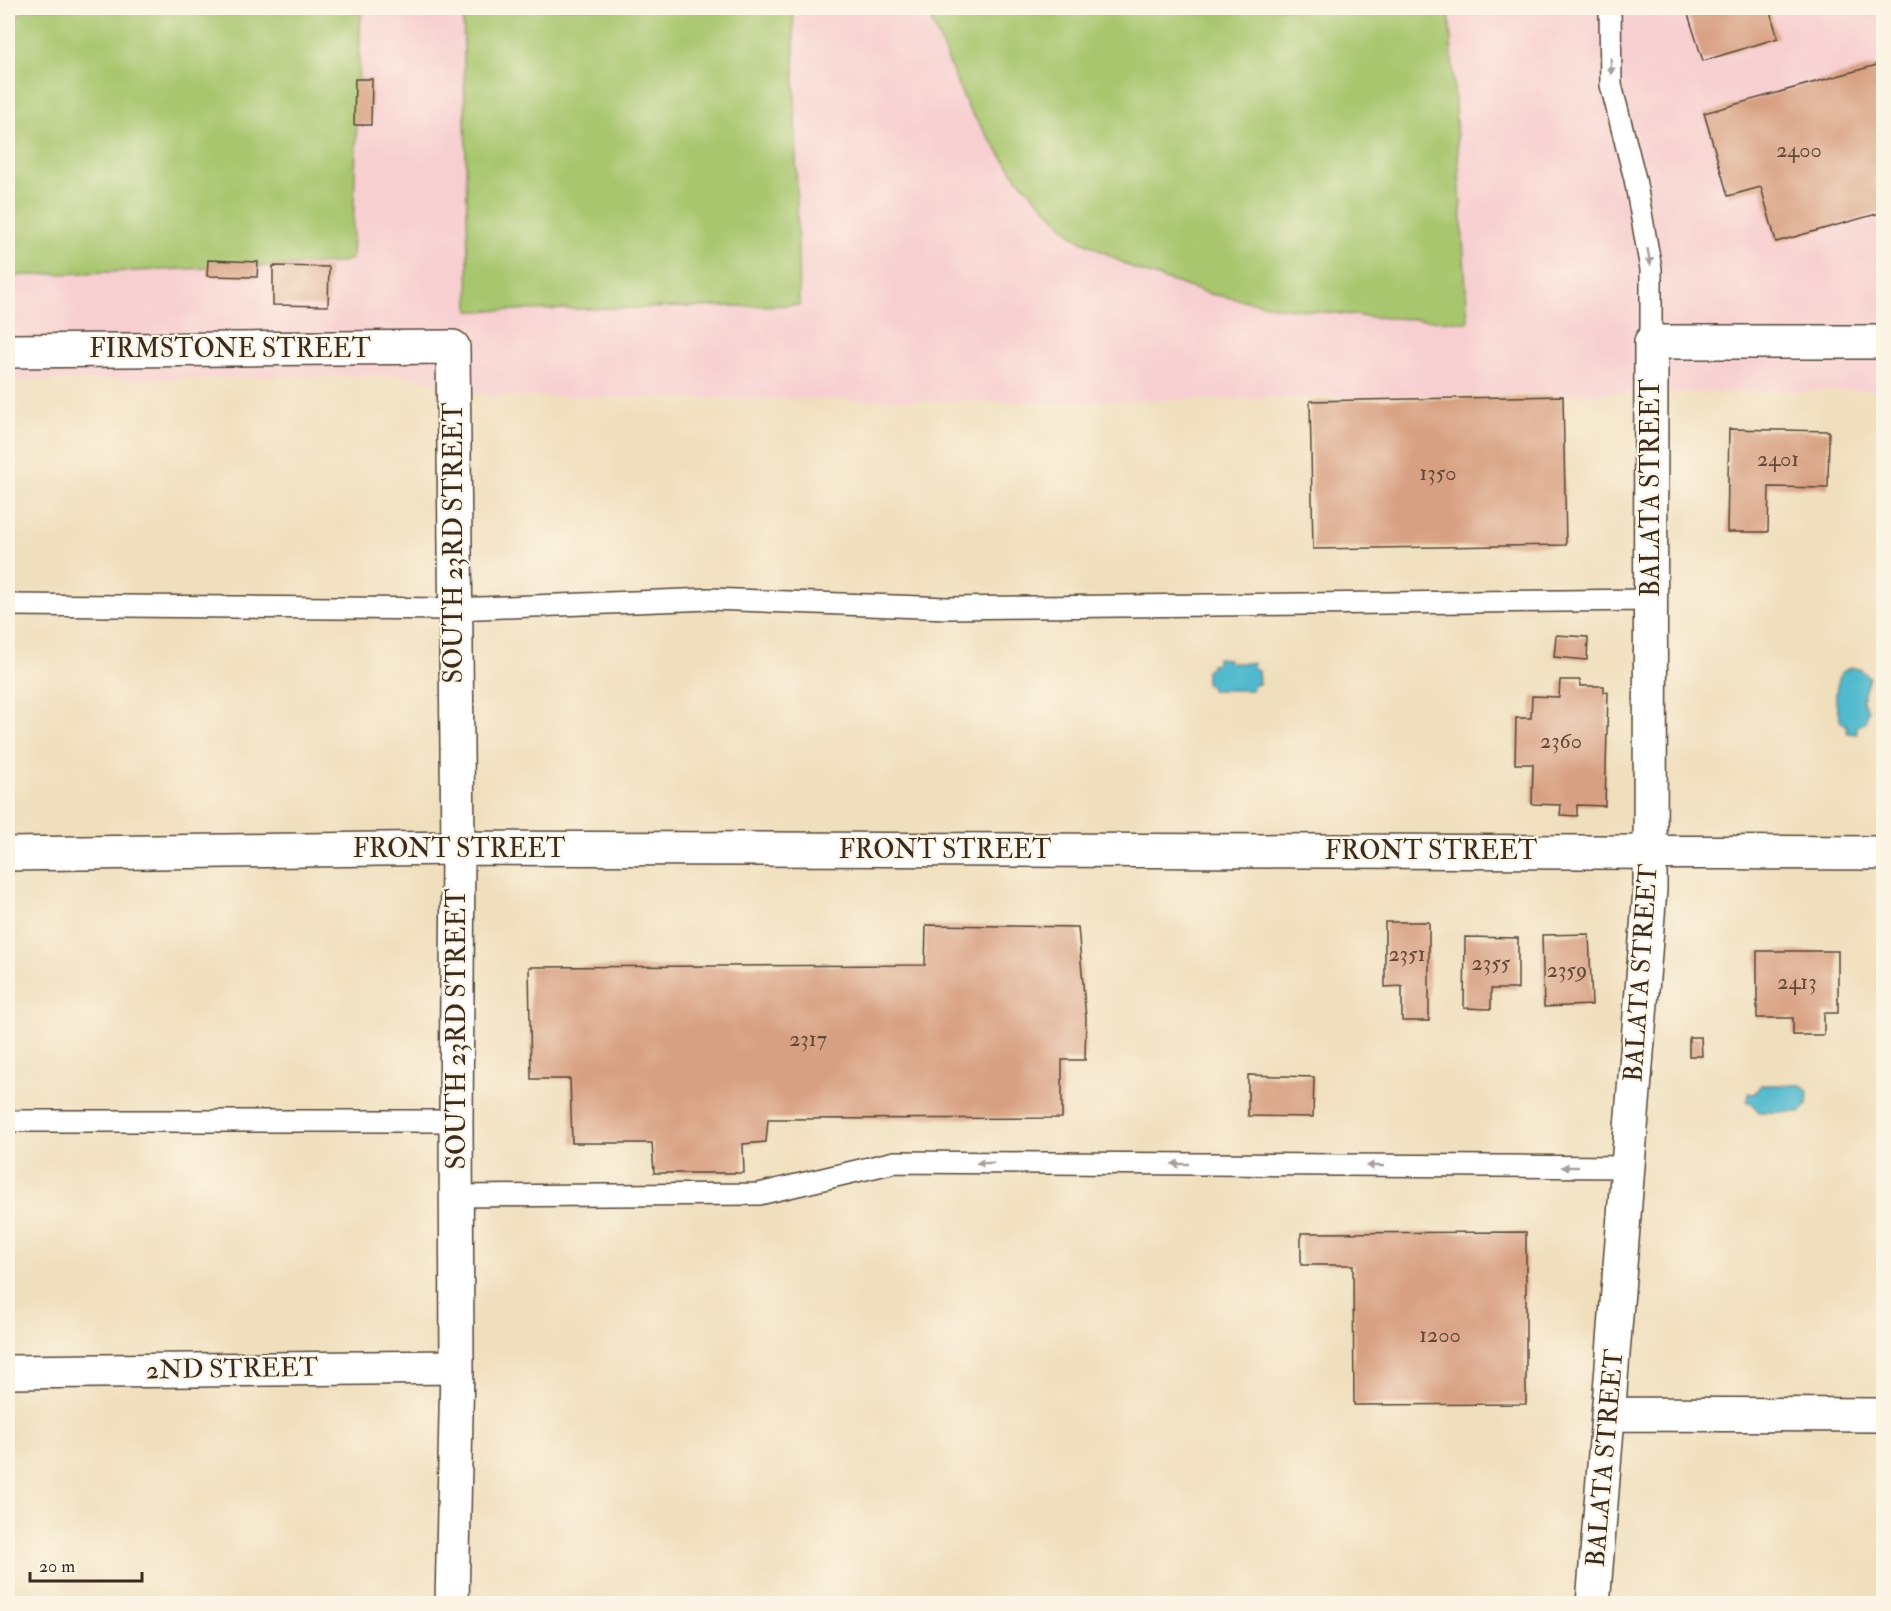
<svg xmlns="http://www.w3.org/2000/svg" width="1891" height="1611" viewBox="0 0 1891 1611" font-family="'IM FELL Double Pica',serif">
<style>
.built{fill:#f7cfd0}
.green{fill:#a8c66e;stroke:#727846;stroke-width:1.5}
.water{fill:#51bace;stroke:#467276;stroke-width:1.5}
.building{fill:#d8a082}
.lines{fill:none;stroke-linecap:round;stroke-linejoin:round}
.lane-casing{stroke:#564536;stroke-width:24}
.street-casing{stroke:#564536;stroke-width:36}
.lane{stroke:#fff;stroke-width:21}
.street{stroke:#fff;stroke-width:33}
.oneway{fill:#a79f9a}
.labels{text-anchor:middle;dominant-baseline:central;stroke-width:4.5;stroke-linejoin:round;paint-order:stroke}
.number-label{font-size:22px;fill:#624837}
.street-label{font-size:26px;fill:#3b2a1e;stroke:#fcf5e5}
</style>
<rect width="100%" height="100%" fill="#fcf5e5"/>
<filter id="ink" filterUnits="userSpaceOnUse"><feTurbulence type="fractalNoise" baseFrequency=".0167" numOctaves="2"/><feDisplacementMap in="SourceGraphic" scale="12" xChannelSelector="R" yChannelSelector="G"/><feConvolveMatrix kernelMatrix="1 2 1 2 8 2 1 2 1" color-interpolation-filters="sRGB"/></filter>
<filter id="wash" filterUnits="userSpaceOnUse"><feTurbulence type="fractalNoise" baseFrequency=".008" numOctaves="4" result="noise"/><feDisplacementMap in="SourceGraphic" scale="24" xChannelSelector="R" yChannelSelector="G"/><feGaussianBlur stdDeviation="1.35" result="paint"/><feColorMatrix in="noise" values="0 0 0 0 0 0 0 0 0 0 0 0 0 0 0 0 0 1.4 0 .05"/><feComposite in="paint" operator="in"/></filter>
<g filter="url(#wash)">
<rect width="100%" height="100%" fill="#f0dfbd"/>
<path class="built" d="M8 8H1883V390L1024 402 491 396 399 375 8 381Z"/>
<path class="green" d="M28 8H361L352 259 338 263 8 276V23Z
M463 8H793L799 305 469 311Z
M926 8H1449L1468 322 1373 317 1285 308 1210 294 1137 270 1073 236 1017 178 968 108Z"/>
<path class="water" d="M1217 658 1228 659V663H1253V668L1258 670 1259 684H1254L1252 690H1211L1210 685 1206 684V670L1211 667V664L1217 663Z
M1851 667 1861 670 1869 677 1862 700 1868 710 1865 723 1857 726V734L1847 733V725L1841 722C1834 702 1834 693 1841 673Z
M1761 1085H1801L1808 1092 1807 1105 1801 1112H1759L1753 1104 1747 1103 1748 1093 1754 1094Z"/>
<g id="blocks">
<path class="building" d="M1686 8H1769L1778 38 1703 61Z
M1884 63V212L1776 242 1761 187 1728 196 1704 113Z
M355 79H372L371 125H354Z
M208 260 258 262 257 277 207 276Z
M273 266 329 267 328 306 273 305Z
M1563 396 1566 545 1313 549 1310 401Z
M1729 429 1829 431 1828 488 1769 487 1768 532H1727Z
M1556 635 1588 637 1587 660 1554 657Z
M1560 680H1580V686H1604V692H1608L1605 806 1577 805V816L1560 815 1561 805 1532 804 1533 764H1515L1516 718H1531L1532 696 1559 697Z
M1385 922H1429V1021H1402V986L1385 987Z
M926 925 1078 927 1086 1018 1085 1060H1062V1118L768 1119 766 1142 743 1144 744 1173H654L652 1143H572L570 1079H531L529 967 925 965Z
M1589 934 1592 1005 1544 1007 1542 935Z
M1465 937 1518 938V989H1491V1009L1464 1008Z
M1757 951H1838V1013H1824V1035H1793V1018H1757Z
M1689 1037H1701L1702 1056H1689Z
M1248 1075 1314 1077 1313 1117 1248 1116Z
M1526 1232V1404L1354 1405 1353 1265H1301V1233Z"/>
</g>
</g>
<g filter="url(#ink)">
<use href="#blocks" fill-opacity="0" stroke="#564536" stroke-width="1.5"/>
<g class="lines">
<g class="lane-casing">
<path id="lane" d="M1610 8 1611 85 1635 179 1651 269V342
M8 605 454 609 710 599 948 608 1651 600
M8 1121H456
M456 1196 759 1194 895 1162 1628 1167"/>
</g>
<g class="street-casing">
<path id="street" d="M8 351 453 347 458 848 456 1121 457 1367 452 1604
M8 854 458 848 1884 853
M8 1372 457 1367
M1608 1414 1884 1415
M1593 1604 1650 890 1651 342H1884"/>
</g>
<use href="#lane" class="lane"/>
<use href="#street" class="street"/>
</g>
<defs><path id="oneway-solid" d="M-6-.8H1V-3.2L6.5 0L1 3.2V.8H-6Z" transform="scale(1.5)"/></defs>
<g class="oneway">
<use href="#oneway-solid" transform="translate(1611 66) rotate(89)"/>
<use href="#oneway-solid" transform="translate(1649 257) rotate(80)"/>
<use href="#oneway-solid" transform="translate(985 1163) rotate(-180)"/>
<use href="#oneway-solid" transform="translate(1180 1164) rotate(-180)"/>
<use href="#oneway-solid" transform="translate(1375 1166) rotate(-180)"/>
<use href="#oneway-solid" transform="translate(1570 1167) rotate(-180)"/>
</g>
</g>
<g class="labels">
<g class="number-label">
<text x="1799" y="150">2400</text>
<text x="1778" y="459">2401</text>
<text x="1438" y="473">1350</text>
<text x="1561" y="741">2360</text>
<text x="1407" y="954">2351</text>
<text x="1491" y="963">2355</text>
<text x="1567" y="970">2359</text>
<text x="1797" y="982">2413</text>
<text x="808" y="1039">2317</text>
<text x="1440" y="1335">1200</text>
</g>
<g class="street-label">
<text x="230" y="349">FIRMSTONE STREET</text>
<text transform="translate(1651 488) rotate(-90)">BALATA STREET</text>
<text transform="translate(454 543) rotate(-90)">SOUTH 23RD STREET</text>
<text x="459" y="849">FRONT STREET</text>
<text x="945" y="850">FRONT STREET</text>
<text x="1431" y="851">FRONT STREET</text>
<text transform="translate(1641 973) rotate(-86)">BALATA STREET</text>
<text transform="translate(457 1029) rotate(-90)">SOUTH 23RD STREET</text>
<text transform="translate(232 1369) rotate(-1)">2ND STREET</text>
<text transform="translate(1605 1458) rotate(-85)">BALATA STREET</text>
</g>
</g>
<rect width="1891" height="1611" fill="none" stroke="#fcf5e5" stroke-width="30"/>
<path d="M30 1572v9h112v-9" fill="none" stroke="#3b2a1e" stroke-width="3"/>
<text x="39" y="1572" font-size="18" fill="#3b2a1e" stroke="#fcf5e5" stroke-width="4.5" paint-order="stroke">20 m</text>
</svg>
